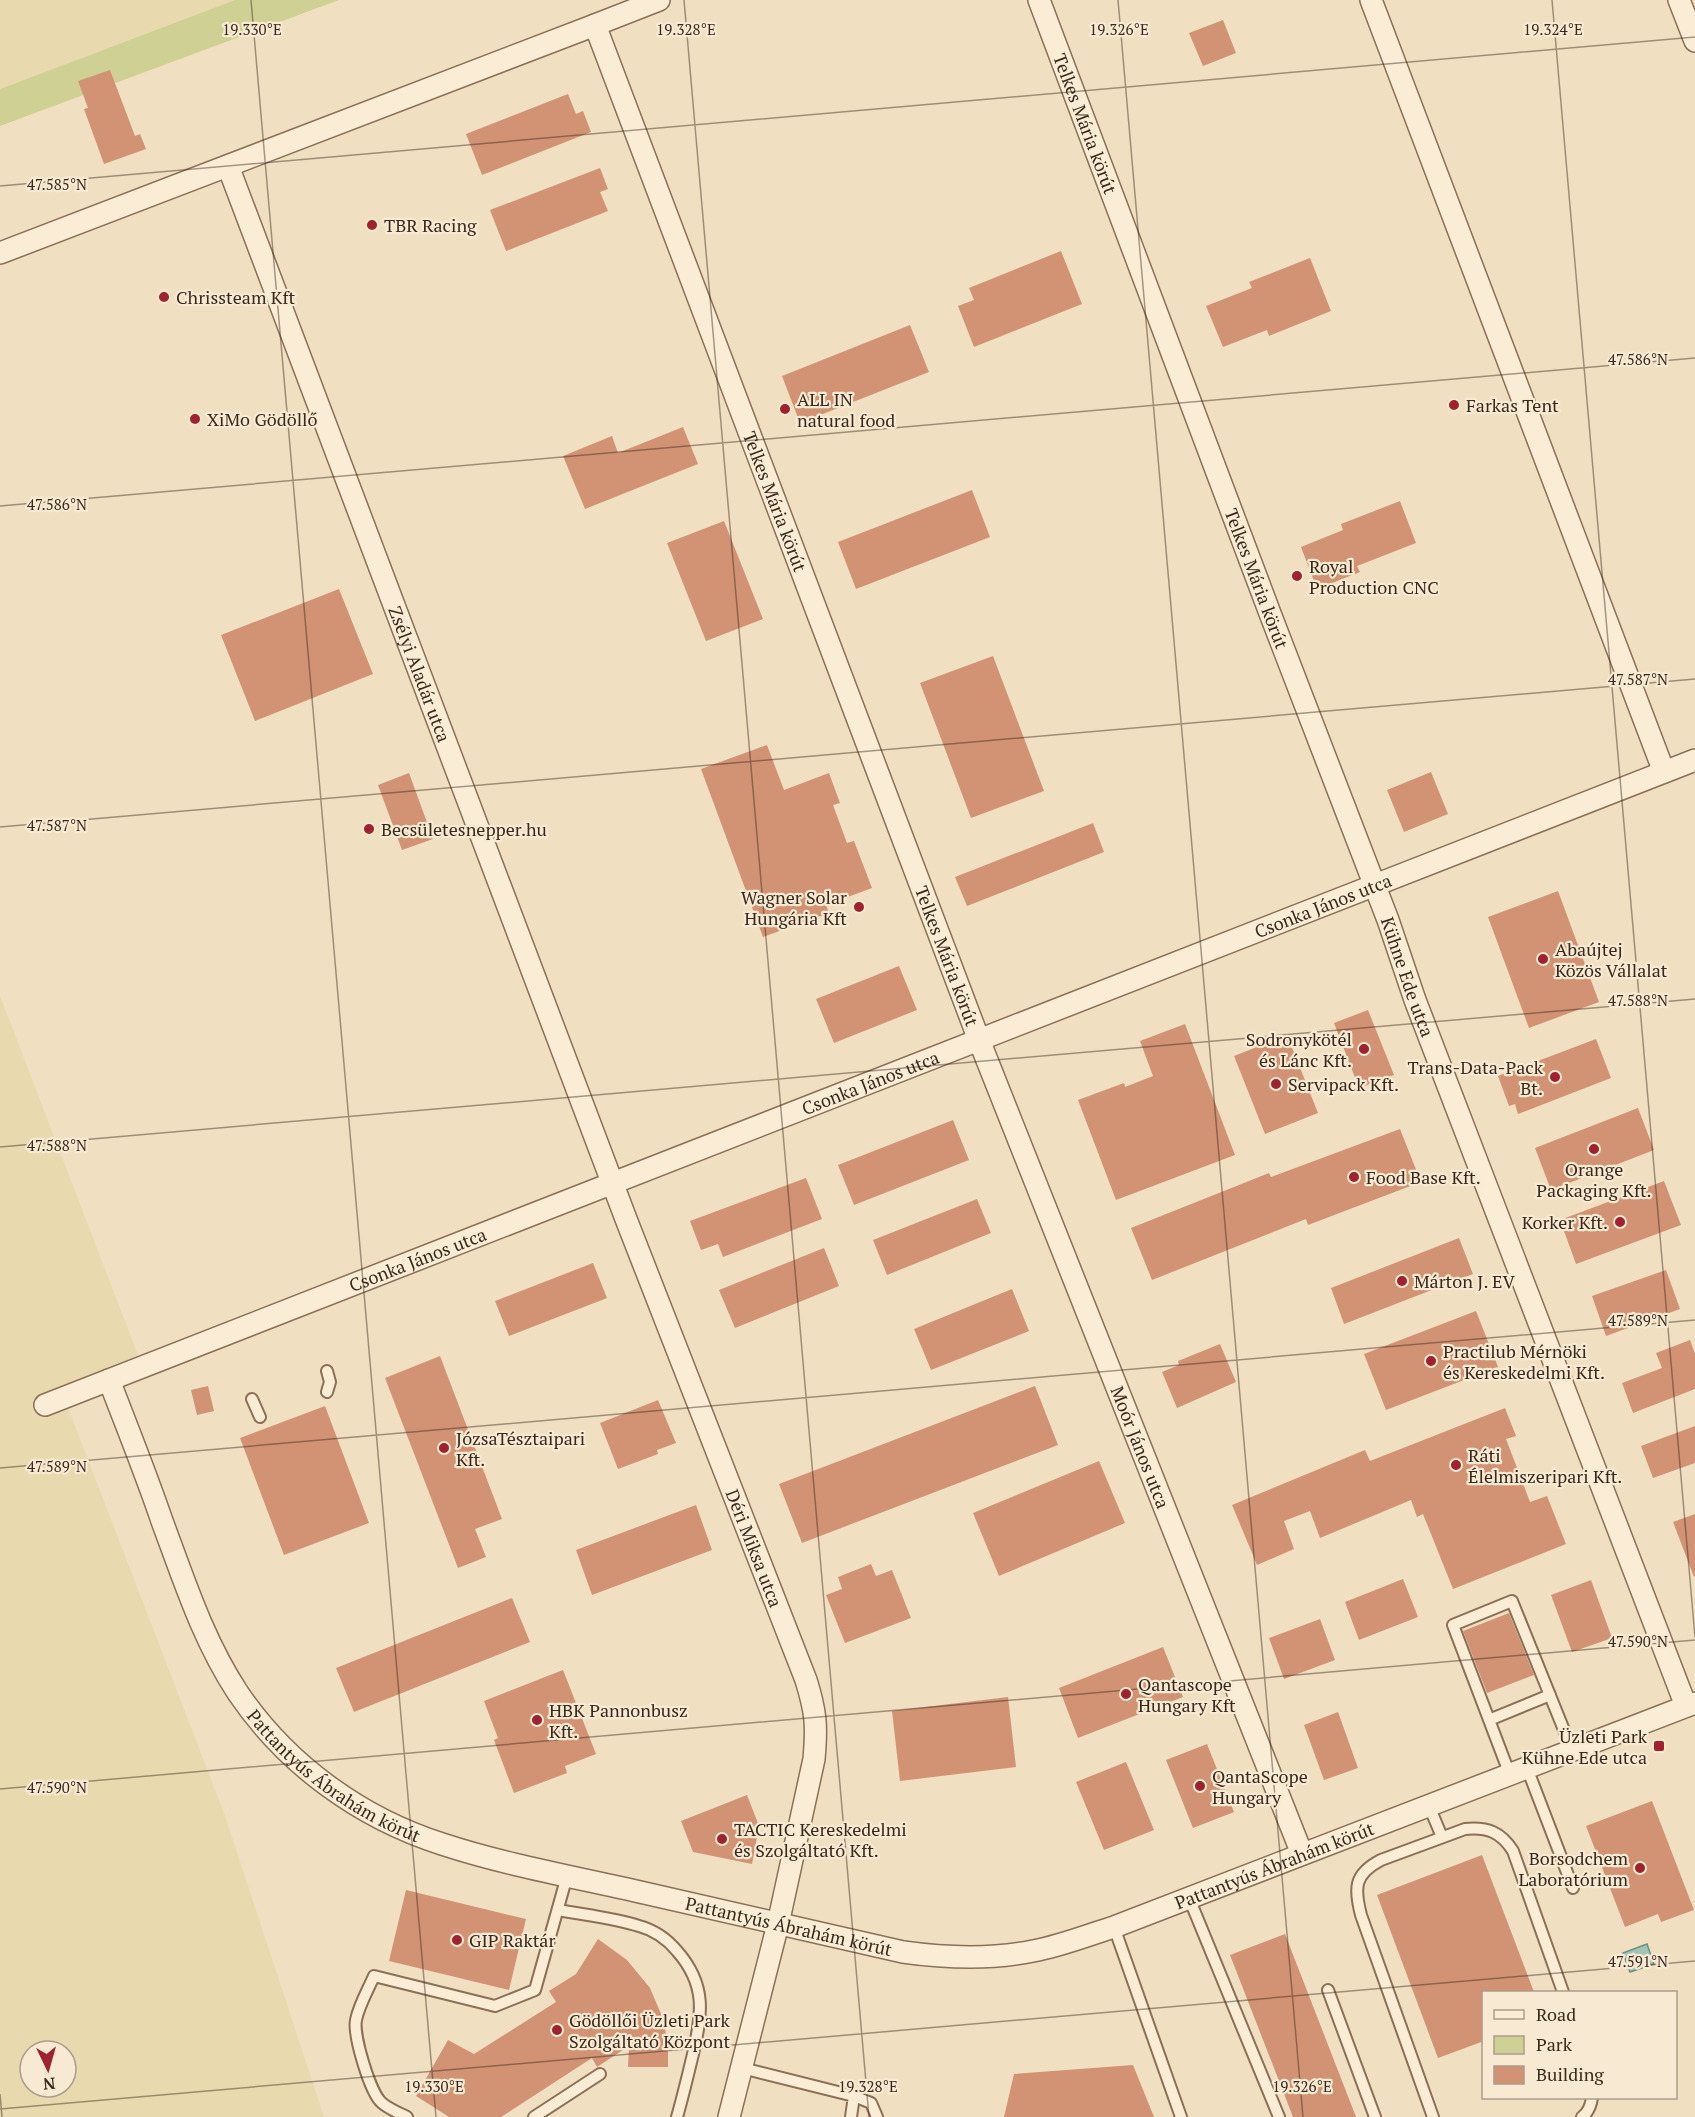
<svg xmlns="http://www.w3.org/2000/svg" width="1695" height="2117" viewBox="0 0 1695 2117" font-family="'PT Serif',serif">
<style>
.farmland{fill:#e8d9ae;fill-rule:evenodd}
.green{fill:#cfd094}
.water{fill:#a4c3b7;stroke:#6a9285;stroke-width:1.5}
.building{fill:#d29374}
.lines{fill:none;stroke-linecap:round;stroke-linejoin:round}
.lane-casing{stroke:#8c6f57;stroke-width:14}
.street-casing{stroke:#8c6f57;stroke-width:24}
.lane{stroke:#fbedd5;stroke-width:10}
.street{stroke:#fbedd5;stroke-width:21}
.ticks{fill:none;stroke:#3b291d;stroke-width:1.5;stroke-opacity:0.45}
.poi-dot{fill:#a0222f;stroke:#f8e9d2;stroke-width:2}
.labels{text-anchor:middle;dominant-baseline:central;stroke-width:4.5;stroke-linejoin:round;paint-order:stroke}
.street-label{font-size:18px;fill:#3b291d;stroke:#f8e9d2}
.poi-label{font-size:18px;fill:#3b291d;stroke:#f8e9d2;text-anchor:start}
.ticks-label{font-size:15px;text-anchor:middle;fill:#3b291d;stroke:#f8e9d2;stroke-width:4.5;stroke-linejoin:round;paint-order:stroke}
</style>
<rect width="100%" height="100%" fill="#f1dfc1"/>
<path class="farmland" d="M0 0H235L0 89Z
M0 996 138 1355 60 1387 224 1813 324 2117H0ZM30 2051H66V2087H30Z"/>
<path class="green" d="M235 0H339L0 126V89Z"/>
<path class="water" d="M1647 1944 1654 1964 1630 1972 1623 1953Z"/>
<path class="building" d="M1223 20 1236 53 1203 66 1189 33Z
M110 70 135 136 140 134 146 149 104 164 84 109 88 108 78 81Z
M568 94 576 114 583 111 591 132 482 175 466 134Z
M600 168 608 189 600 192 608 211 506 251 490 210Z
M1061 251 1082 304 974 347 958 306 974 300 969 288Z
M1310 258 1331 311 1269 336 1267 330 1223 347 1206 306 1252 288 1249 282Z
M910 325 929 372 800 423 782 376Z
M683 427 698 464 585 509 563 456 612 436 618 453Z
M972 490 990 537 856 589 838 542Z
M1400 501 1416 543 1357 566 1360 572 1317 589 1301 547 1343 530 1341 524Z
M724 521 763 619 706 641 667 543Z
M339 589 373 674 255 721 221 635Z
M993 656 1044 791 971 818 920 683Z
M767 745 784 790 829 773 840 803 833 805 847 843 854 841 872 888 826 905 829 913 763 937 701 769Z
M1431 772 1448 814 1404 832 1387 790Z
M409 773 433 839 402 850 378 785Z
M1093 823 1104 852 967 906 955 877Z
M1558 891 1599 1002 1529 1028 1488 917Z
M899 966 917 1010 834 1043 816 999Z
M1368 1010 1394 1075 1359 1088 1334 1023Z
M1185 1024 1235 1155 1116 1200 1078 1100 1124 1083 1125 1087 1153 1076 1140 1041Z
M1287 1035 1318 1113 1265 1134 1234 1056Z
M1596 1039 1611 1078 1518 1114 1515 1104 1509 1106 1498 1076Z
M1638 1108 1654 1150 1551 1190 1535 1148Z
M953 1120 969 1160 854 1205 838 1165Z
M1400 1129 1421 1182 1308 1225 1306 1219 1152 1280 1131 1228 1269 1173 1271 1177Z
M806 1178 822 1219 723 1257 718 1244 701 1250 690 1221Z
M1664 1181 1681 1225 1576 1264 1560 1220Z
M977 1199 991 1233 887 1275 873 1240Z
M1459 1238 1473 1274 1344 1324 1331 1288Z
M824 1248 839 1286 735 1328 719 1290Z
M593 1263 607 1298 509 1336 495 1301Z
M1666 1270 1680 1309 1606 1336 1592 1296Z
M1012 1289 1029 1331 931 1370 914 1329Z
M1476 1311 1498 1367 1386 1410 1364 1354Z
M1690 1340 1695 1354V1389L1633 1413 1622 1383 1662 1368 1656 1353Z
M1220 1344 1236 1382 1177 1408 1162 1372 1179 1365 1178 1361Z
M440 1356 502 1519 475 1529 486 1557 458 1568 385 1378Z
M208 1386 214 1411 197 1415 191 1390Z
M1035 1386 1058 1445 802 1543 779 1484Z
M658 1400 676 1443 657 1450 658 1454 618 1469 600 1423Z
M325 1406 369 1523 284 1555 240 1438Z
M1505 1408 1516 1436 1506 1439 1530 1502 1547 1496 1566 1544 1453 1589 1423 1514 1417 1517 1411 1500 1320 1538 1310 1511 1284 1521 1294 1549 1257 1565 1232 1505 1365 1450 1370 1461Z
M1695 1426V1463L1653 1478 1641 1446Z
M1099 1461 1125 1523 999 1576 973 1513Z
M696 1505 712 1550 592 1595 576 1550Z
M1695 1514V1576L1694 1577 1673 1522Z
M871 1564 876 1576 892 1570 911 1618 845 1643 826 1595 842 1589 838 1577Z
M1403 1579 1418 1617 1359 1640 1345 1602Z
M1591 1580 1612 1638 1572 1652 1551 1595Z
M512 1598 530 1642 354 1712 336 1668Z
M1509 1613 1534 1675 1487 1693 1463 1631Z
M1320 1619 1335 1660 1284 1679 1269 1638Z
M1163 1647 1183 1697 1078 1738 1059 1688Z
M563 1670 596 1754 565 1766 567 1773 514 1793 494 1740 498 1738 484 1701Z
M1008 1697 1016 1767 900 1781 892 1711Z
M1338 1712 1358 1768 1324 1780 1304 1725Z
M1207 1744 1234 1812 1193 1828 1166 1760Z
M1126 1762 1154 1830 1104 1850 1076 1782Z
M747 1795 759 1826 752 1864 693 1852 681 1821Z
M1652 1801 1694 1910 1661 1922 1658 1914 1625 1927 1586 1826Z
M1482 1855 1534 1992H1484V2041L1438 2058 1377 1895Z
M406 1890 526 1919 509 1990 389 1961Z
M1285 1934 1356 2117H1293L1230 1955Z
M598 1939 627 1960 650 1988 664 2021 668 2048V2067H628L629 2046 597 2067 592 2058 501 2117H449L416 2096 448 2040 474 2054 556 2002 549 1991 576 1974Z
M1133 2065 1154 2117H1004L1014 2074Z"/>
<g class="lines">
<g class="lane-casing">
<path id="lane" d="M327 1371 330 1382 327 1392
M252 1399 260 1417
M1489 1720 1550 1695
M1527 1768 1573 1888
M1510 1775 1453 1625 1512 1601 1572 1750
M1429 1806 1442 1837
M1189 1898 1279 2117
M558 1910C585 1915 614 1918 639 1926 654 1930 667 1939 677 1951 707 1985 702 2014 693 2054 688 2075 683 2096 677 2117
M1114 1927 1181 2117
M1328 1990 1375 2117
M742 2068 854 2096 851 2117
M854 2096 871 2103 877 2117
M407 2117C399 2113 389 2109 382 2103 370 2093 353 2035 356 2020 359 2005 368 1990 374 1976L495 2006 535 1990 567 1876
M534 2117 600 2074
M1433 2117 1361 1915C1354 1888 1354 1874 1381 1860L1465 1829C1488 1827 1501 1832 1513 1851L1563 1992
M1582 2117C1588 2113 1591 2104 1592 2098"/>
</g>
<g class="street-casing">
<g id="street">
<path id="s1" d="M659 0 595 25 979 1040 1302 1854"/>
<path id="s2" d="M1039 0 1271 616 1388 920 1415 1000 1686 1706"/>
<path d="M1371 0 1664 772"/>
<path d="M1679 0 1695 41"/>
<path id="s3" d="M228 166 626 1219 806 1680C816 1712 817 1726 814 1759L778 1924 729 2117"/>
<path d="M0 253 595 25"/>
<path id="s4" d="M109 1380C127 1427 146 1474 162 1521 184 1580 203 1640 238 1693 286 1764 360 1818 442 1844 506 1865 574 1877 640 1892 728 1912 815 1932 903 1952 946 1958 990 1960 1033 1951 1061 1946 1088 1935 1114 1927L1695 1703"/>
<path id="s5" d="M45 1405 1695 760"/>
</g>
</g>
<use href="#lane" class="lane"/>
<use href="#street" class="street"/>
</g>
<path class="ticks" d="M251 0 436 2117M684 0 869 2117M1118 0 1303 2117M1552 0 1695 1637M0 186 1695 37M0 506 1695 358M0 827 1695 679M0 1147 1695 999M0 1468 1695 1320M0 1789 1695 1640M0 2094 2 2117M0 2109 1695 1961"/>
<g class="poi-dot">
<circle cx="372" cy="225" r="6"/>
<circle cx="164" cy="297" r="6"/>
<circle cx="1454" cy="405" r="6"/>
<circle cx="785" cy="409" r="6"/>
<circle cx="195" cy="419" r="6"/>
<circle cx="1297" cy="576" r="6"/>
<circle cx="369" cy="829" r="6"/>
<circle cx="859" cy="907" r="6"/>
<circle cx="1543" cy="959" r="6"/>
<circle cx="1364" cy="1049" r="6"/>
<circle cx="1555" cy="1077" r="6"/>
<circle cx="1276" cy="1084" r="6"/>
<circle cx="1594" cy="1149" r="6"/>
<circle cx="1354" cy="1177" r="6"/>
<circle cx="1620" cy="1222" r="6"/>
<circle cx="1402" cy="1281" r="6"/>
<circle cx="1431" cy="1361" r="6"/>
<circle cx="444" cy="1448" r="6"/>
<circle cx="1456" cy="1465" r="6"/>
<circle cx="1126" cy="1694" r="6"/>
<circle cx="537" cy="1720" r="6"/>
<rect x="1653" y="1740" width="12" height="12" rx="3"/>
<circle cx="1200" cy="1786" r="6"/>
<circle cx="722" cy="1839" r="6"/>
<circle cx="1640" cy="1868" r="6"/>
<circle cx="457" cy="1940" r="6"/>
<circle cx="557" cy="2030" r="6"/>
</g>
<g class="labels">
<g class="street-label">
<text stroke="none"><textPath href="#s2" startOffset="132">Telkes Mária körút</textPath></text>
<text stroke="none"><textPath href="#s1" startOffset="578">Telkes Mária körút</textPath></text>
<text stroke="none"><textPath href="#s2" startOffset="618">Telkes Mária körút</textPath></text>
<text stroke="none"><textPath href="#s3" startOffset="543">Zsélyi Aladár utca</textPath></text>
<text stroke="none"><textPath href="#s5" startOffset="1372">Csonka János utca</textPath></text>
<text stroke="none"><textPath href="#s1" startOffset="1064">Telkes Mária körút</textPath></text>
<text stroke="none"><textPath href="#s2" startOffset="1044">Kühne Ede utca</textPath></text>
<text stroke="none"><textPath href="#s5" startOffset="886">Csonka János utca</textPath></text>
<text stroke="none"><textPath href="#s5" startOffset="400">Csonka János utca</textPath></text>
<text stroke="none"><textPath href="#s1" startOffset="1592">Moór János utca</textPath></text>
<text stroke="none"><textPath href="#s3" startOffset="1479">Déri Miksa utca</textPath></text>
<text stroke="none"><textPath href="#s4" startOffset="468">Pattantyús Ábrahám körút</textPath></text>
<text stroke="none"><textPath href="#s4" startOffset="1458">Pattantyús Ábrahám körút</textPath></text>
<text stroke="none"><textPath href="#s4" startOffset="954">Pattantyús Ábrahám körút</textPath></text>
</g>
<g class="poi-label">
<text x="384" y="225">TBR Racing</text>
<text x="176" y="297">Chrissteam Kft</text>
<text x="797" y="399">ALL IN<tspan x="797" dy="21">natural food</tspan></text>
<text x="1466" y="405">Farkas Tent</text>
<text x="207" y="419">XiMo Gödöllő</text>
<text x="1309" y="566">Royal<tspan x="1309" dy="21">Production CNC</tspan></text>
<text x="381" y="829">Becsületesnepper.hu</text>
<text x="847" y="897" text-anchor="end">Wagner Solar<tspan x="847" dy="21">Hungária Kft</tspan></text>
<text x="1555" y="949">Abaújtej<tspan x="1555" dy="21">Közös Vállalat</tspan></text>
<text x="1352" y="1039" text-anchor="end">Sodronykötél<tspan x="1352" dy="21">és Lánc Kft.</tspan></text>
<text x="1543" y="1067" text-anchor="end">Trans-Data-Pack<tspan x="1543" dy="21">Bt.</tspan></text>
<text x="1288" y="1084">Servipack Kft.</text>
<text x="1594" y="1169" text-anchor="middle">Orange<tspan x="1594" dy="21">Packaging Kft.</tspan></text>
<text x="1366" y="1177">Food Base Kft.</text>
<text x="1608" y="1222" text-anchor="end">Korker Kft.</text>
<text x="1414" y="1281">Márton J. EV</text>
<text x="1443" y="1351">Practilub Mérnöki<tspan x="1443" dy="21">és Kereskedelmi Kft.</tspan></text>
<text x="456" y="1438">JózsaTésztaipari<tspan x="456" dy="21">Kft.</tspan></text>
<text x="1468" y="1455">Ráti<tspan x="1468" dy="21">Élelmiszeripari Kft.</tspan></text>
<text x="1138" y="1684">Qantascope<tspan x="1138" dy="21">Hungary Kft</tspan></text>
<text x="549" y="1710">HBK Pannonbusz<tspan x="549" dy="21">Kft.</tspan></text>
<text x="1647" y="1736" text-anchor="end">Üzleti Park<tspan x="1647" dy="21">Kühne Ede utca</tspan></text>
<text x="1212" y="1776">QantaScope<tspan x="1212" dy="21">Hungary</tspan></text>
<text x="734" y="1829">TACTIC Kereskedelmi<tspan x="734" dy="21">és Szolgáltató Kft.</tspan></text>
<text x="1628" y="1858" text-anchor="end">Borsodchem<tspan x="1628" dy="21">Laboratórium</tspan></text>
<text x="469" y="1940">GIP Raktár</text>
<text x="569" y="2020">Gödöllői Üzleti Park<tspan x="569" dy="21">Szolgáltató Központ</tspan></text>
</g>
</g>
<g class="ticks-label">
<text x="252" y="35">19.330°E</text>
<text x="686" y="35">19.328°E</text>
<text x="1119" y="35">19.326°E</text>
<text x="1553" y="35">19.324°E</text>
<text x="57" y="190">47.585°N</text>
<text x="1638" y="365">47.586°N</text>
<text x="57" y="510">47.586°N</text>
<text x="1638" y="685">47.587°N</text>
<text x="57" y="831">47.587°N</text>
<text x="1638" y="1006">47.588°N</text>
<text x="57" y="1151">47.588°N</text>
<text x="1638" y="1326">47.589°N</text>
<text x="57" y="1472">47.589°N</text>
<text x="1638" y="1647">47.590°N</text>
<text x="57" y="1793">47.590°N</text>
<text x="1638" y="1967">47.591°N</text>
<text x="434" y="2092">19.330°E</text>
<text x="868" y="2092">19.328°E</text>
<text x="1302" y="2092">19.326°E</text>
</g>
<rect x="1482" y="1991" width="195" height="108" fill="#f8e9d2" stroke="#ac9c8a" stroke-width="1.5"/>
<rect x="1494" y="2010" width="30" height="9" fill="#fbedd5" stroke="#ac9c8a" stroke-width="1.5"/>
<text x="1536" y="2021" font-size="18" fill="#3b291d">Road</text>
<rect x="1494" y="2036" width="30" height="18" fill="#cfd094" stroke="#ac9c8a" stroke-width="1.5"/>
<text x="1536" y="2051" font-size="18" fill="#3b291d">Park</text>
<rect x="1494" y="2066" width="30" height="18" fill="#d29374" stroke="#ac9c8a" stroke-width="1.5"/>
<text x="1536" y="2081" font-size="18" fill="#3b291d">Building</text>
<g transform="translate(48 2069) rotate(175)"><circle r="28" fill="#f8e9d2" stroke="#ac9c8a" stroke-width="1.5"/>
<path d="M0-4.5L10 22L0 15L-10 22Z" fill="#a0222f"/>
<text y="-9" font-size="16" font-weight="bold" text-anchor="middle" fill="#3b291d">N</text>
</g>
</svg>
